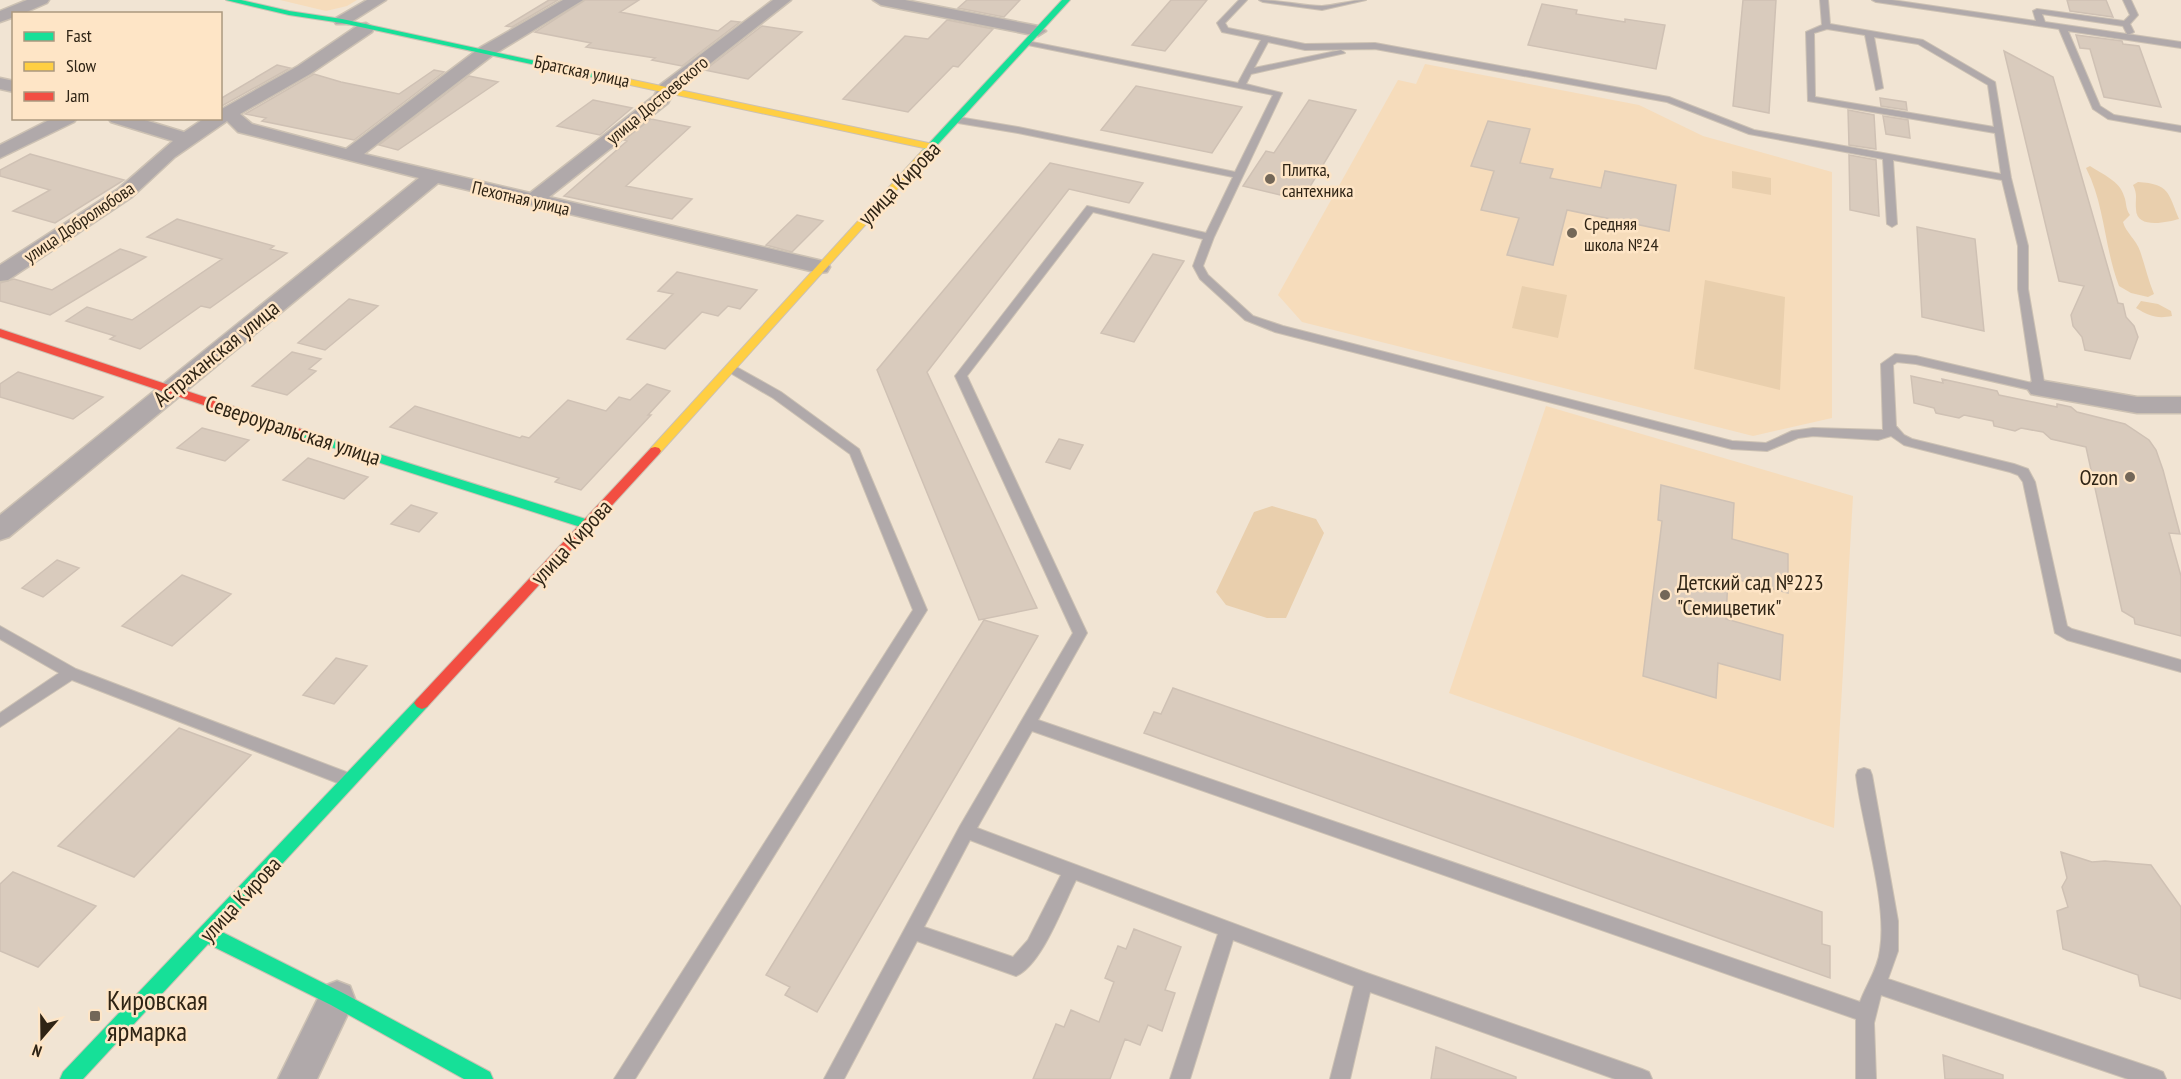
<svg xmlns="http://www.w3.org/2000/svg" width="2181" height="1079" viewBox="0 0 2181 1079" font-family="'PT Sans Narrow',sans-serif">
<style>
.built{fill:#f6dcbb}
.green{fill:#e9cfad}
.building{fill:#d9cbbd;stroke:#cfc1b4;stroke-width:1.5}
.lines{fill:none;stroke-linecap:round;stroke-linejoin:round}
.lane-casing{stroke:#ccc1b3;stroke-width:2}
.street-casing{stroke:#ccc1b3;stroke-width:3}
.fast-casing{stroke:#ccc1b3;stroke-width:2}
.slow-casing{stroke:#ccc1b3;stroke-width:2}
.jam-casing{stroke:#ccc1b3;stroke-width:2}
.lane{fill:#b0a9aa;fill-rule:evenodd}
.street{fill:#b0a9aa;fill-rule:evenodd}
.fast{fill:#16e098;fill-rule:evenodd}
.slow{fill:#ffcf43;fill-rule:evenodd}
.jam{fill:#f24e42;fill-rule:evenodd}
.poi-dot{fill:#736758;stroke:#fee5c6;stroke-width:2}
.labels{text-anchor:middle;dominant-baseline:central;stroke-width:5;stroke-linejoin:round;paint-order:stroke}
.far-street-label{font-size:18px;fill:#2f2415;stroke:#fee5c6}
.far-poi-label{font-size:18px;fill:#2f2415;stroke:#fee5c6;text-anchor:start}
.street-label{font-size:22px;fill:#2f2415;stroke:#fee5c6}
.poi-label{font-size:22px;fill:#2f2415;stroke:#fee5c6;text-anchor:end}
.near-poi-label{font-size:27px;fill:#2f2415;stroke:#fee5c6;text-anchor:start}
</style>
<rect width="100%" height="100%" fill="#f1e4d3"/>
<path class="built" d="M280 0H357L347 6 326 11Z
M1425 64 1639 105 1703 136 1832 172V418L1753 436 1302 322 1278 295 1398 80 1416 84Z
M1546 406 1853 496 1834 828 1449 693Z"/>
<path class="green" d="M2090 166C2102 174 2120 181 2124 196 2127 203 2125 208 2130 215L2123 222C2126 233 2136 239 2140 251 2145 265 2148 280 2154 294L2148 297 2131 293 2119 286C2104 247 2105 205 2086 168Z
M1732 171 1771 178V195L1732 188Z
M2138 182C2170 184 2168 193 2179 219 2168 222 2136 230 2136 209 2135 199 2138 195 2133 185Z
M1705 280 1785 297 1780 390 1694 369Z
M1522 286 1567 295 1558 338 1512 328Z
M2141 301 2158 304 2171 311 2172 316C2157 319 2149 316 2136 308Z
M1272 506 1316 519 1324 533 1286 618H1267L1226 605 1216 592 1254 512Z"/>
<path class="building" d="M549 0H558L512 27 506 26Z
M585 0H639L620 12 718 31 731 21 740 22 682 66 652 60 655 58 586 47 591 43 535 32Z
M967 0H1020L1004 17 958 8Z
M1171 0H1207L1165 51 1132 45Z
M1743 0H1776L1769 113 1733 106Z
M2067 0H2106L2113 17 2070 11Z
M1542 4 1577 10 1576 14 1625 22V19L1665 25 1656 69 1528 45Z
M947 20 993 29 958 67 953 66 908 112 843 99 905 36 928 39Z
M762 26 802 32 748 79 705 70Z
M2076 35 2122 41 2123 44 2139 46 2161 107 2104 97 2090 49 2080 48Z
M2004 51 2053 77 2118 303 2123 304 2126 317 2134 326 2138 337 2130 359 2085 350 2082 337 2073 326 2071 315 2084 286 2059 281Z
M277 65 290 68 220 107V99Z
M434 70 444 72 354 140 262 121 266 118 245 114 314 74 341 82 399 94Z
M469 76 498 82 398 150 379 145Z
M1136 86 1242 107 1212 153 1101 130Z
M1880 98 1906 102 1907 110 1881 106Z
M593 100 632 108 600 135 557 126Z
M1309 100 1356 110 1305 195 1283 190 1280 195 1243 186 1266 151 1274 153Z
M1848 110 1874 115 1876 149 1849 145Z
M1883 116 1908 120 1910 138 1886 134Z
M651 119 690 127 626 186 692 199 672 219 564 196 627 141 624 140Z
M1488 121 1530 129 1520 163 1553 169 1550 178 1601 188 1605 171 1676 185 1669 231 1567 210 1553 265 1507 255 1519 218 1481 210 1494 171 1471 166Z
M30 154 124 180 55 223 13 211 50 190 0 176V170Z
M1849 155 1876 160 1879 216 1850 210Z
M1050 163 1143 183 1129 203 1069 189 927 372 1037 608 979 620 877 370Z
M797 215 823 221 792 252 766 245Z
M177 219 274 246 270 249 287 253 210 308 201 306 140 349 110 339 115 336 66 321 87 307 132 320 222 259 147 237Z
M1917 227 1975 239 1984 331 1922 317Z
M120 249 146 257 50 315 0 301V283L14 279 52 290Z
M1153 254 1184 261 1134 342 1101 333Z
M677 272 757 290 740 309 728 306 718 316 702 312 665 349 627 339 673 294 658 291Z
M349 299 378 306 325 350 298 343Z
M292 352 321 359 309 369 316 371 287 395 252 386Z
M18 372 103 397 73 419 0 397V384Z
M1911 376 1943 383 1942 379 1997 391 1999 395 2057 407V404L2071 407 2077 412 2125 424 2149 440 2156 450 2163 470 2180 534 2169 533 2181 576V636L2135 624 2134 618 2122 611 2086 447 2051 439 2043 432 2021 428 2015 431 1994 426 1993 421 1964 415 1959 418 1936 413 1934 408 1914 403Z
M647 384 670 391 648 415H651L581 490 555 482 559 478 390 427 415 406 520 438 522 436 529 438 568 400 606 411 619 397 630 400Z
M202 428 249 440 225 461 177 448Z
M1059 439 1083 445 1070 469 1046 462Z
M308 458 368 477 344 499 283 480Z
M1661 485 1734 503 1732 539 1788 554V593L1728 577 1726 619 1783 635 1780 680 1718 663 1716 698 1643 676 1662 521 1658 520Z
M411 505 437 513 419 532 391 524Z
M57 560 79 568 43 597 22 588Z
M182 575 231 594 172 646 122 626Z
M984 620 1038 636 817 1012 785 995 790 987 766 975Z
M336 658 367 666 334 704 303 695Z
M1173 688 1822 912V944L1830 946V978L1144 733 1154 712 1161 714Z
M179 728 251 755 134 877 58 846Z
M2061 852 2092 862 2105 861 2151 865 2181 907V999L2140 986 2138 975 2063 949 2057 911 2068 907 2062 887 2067 878Z
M13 872 96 906 38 967 0 951V884Z
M1134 929 1181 947 1165 990 1175 993 1162 1031 1148 1025 1140 1045 1125 1039 1110 1079H1033L1056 1024 1064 1027 1071 1010 1099 1022 1114 982 1105 978 1118 946 1126 949Z
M1436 1047 1516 1077V1079H1431Z
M1943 1055 2003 1075V1079H1945Z"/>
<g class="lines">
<g class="lane-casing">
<path id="lane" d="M1239 0H1247L1225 23 1228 28 1305 44 1375 43 1669 97 1754 130 2001 174 1995 133 1808 101 1806 32 1822 25 1820 0H1828L1830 24 1923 40 1995 82 2011 178 2028 246V289L2045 388 2039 392 1916 364 1897 362 1893 365 1896 426 1904 435 1912 439 2014 464 2028 469 2035 482 2067 626 2072 629 2181 660V672L2067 640 2055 633 2023 482 2018 475 2010 472 1904 445 1891 436 1878 440 1813 436 1798 438 1767 451 1732 449 1275 332 1245 320 1200 279 1193 266 1203 239 1093 212 967 376 1087 633 1038 720 1860 1002C1866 985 1878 969 1880 950 1888 902 1862 826 1856 775L1858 770 1864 768 1870 770 1872 775 1898 921V951L1888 979 2156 1069 2163 1072 2166 1079H2128L1881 995 1874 1023 1876 1079H1856V1019L1032 731 977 828 1364 972 1642 1069 1649 1072 1652 1079H1615L1370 992 1350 1079H1330L1354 986 1233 940 1190 1079H1170L1218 934 1076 880C1063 905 1042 965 1016 976L917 941 844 1079H824L960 826 1073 633 955 376 1087 206 1206 233 1233 177 1018 133 958 123 953 120 958 117 1018 127 1235 172 1273 95 1023 44 1027 41 1238 83 1261 40 1222 32 1217 23ZM1827 29 1865 35 1876 90 1883 88 1874 37 1918 44 1988 85 1994 127 1815 97 1814 33ZM1268 42 1305 50 1375 49 1667 102 1749 134 1883 159 1887 224 1892 227 1897 224 1893 160 2002 180 2018 246V289L2032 383 1916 356 1895 354 1881 364 1883 430 1813 428 1792 431 1766 443 1732 441 1283 326 1253 316 1208 275 1203 266 1214 237 1282 93 1246 84 1251 74 1345 53 1341 50 1254 68ZM970 840 1061 875 1028 940 1013 957 924 927Z
M1259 0C1280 0 1303 6 1322 6 1337 5 1351 0 1366 0L1322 10 1263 2Z
M1872 0H1892L2036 21 2033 11 2037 9 2124 21 2130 15 2123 0H2131L2138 15 2130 24 2134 32 2130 34H2127L2123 26 2042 14 2045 22 2181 42V48L2068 31 2100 106 2114 115 2181 126V132L2108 119 2093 109 2059 29 1876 2Z
M731 364 781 392 859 449 927 610 635 1079H614L913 610 850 454 773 398 727 371 725 368Z
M0 626 76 669 354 775 356 780 354 785 348 787 72 680 0 727V713L59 673 0 639Z"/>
</g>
<g class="street-casing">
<path id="street" d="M27 0H49L47 3 22 14H14V17L0 22V11Z
M367 0H386L348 24H336L334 21 336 18Z
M563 0H583L493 55 364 154 530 193 654 96 660 85 773 0H791L674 92 668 103 549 197 827 262 830 267 827 272 819 273 438 183 9 537 0 540V515L419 178 238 132 227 121 175 157 132 197 8 280 0 281V265L118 189 173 141 111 122 108 118H138L184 132 205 118H220V110L298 66 360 24 366 23 374 28 372 32 310 74 240 114 252 124 346 149 481 47Z
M873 0H905L1038 26 1046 31 1038 36 881 5Z
M0 78 14 81V92L0 89Z
M53 118H77L74 122 0 158V145Z
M2039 380 2137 397H2181V413H2137L2031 394 2027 388 2031 382Z
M337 981 350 986 355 999 317 1079H278L324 986Z"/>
</g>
<g class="fast-casing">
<path id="fast" d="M226 0H241L289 11 342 19 614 78 610 81 342 23 289 15Z
M1062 0H1070L928 155H922V151Z
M300 429 592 521 594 524 587 529 296 436 294 433Z
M422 697 427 699 430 703 427 707 220 931 343 993 490 1072 493 1079H464L331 1005 208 944 83 1079H60L63 1072 417 699Z"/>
</g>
<g class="slow-casing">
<path id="slow" d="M610 75 933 144 938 147 933 150 607 80V76Z
M922 151 930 153 659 454H651L649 451 651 448Z"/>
</g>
<g class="jam-casing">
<path id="jam" d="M0 329 304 430 306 433 304 436H296L0 337Z
M655 447 659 448 661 451 659 454 427 707 422 709 417 707 414 703 417 699 651 448Z"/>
</g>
<use href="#lane" class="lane"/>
<use href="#street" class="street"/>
<use href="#fast" class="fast"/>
<use href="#slow" class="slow"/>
<use href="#jam" class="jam"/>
</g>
<g class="poi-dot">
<circle cx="1270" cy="179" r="6"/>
<circle cx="1572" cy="233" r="6"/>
<circle cx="2130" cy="477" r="6"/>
<circle cx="1665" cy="595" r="6"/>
<rect x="89" y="1010" width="12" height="12" rx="3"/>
</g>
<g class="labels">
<g class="far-street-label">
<text transform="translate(582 71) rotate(12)">Братская улица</text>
<text transform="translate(657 100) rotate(-40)">улица Достоевского</text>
<text transform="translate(521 198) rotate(13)">Пехотная улица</text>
<text transform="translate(79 222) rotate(-34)">улица Добролюбова</text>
</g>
<g class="far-poi-label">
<text x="1282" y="169">Плитка,<tspan x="1282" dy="21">сантехника</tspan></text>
<text x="1584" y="223">Средняя<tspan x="1584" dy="21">школа №24</tspan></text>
</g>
<g class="street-label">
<text transform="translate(899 183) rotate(-46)">улица Кирова</text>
<text transform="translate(216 353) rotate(-39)">Астраханская улица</text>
<text transform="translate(293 430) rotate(18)">Североуральская улица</text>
<text transform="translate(571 542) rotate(-47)">улица Кирова</text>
<text transform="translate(240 899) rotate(-47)">улица Кирова</text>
</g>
<g class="poi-label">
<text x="2118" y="477">Ozon</text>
<text x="1677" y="582" text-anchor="start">Детский сад №223<tspan x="1677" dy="25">"Семицветик"</tspan></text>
</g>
<g class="near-poi-label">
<text x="107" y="1000">Кировская<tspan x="107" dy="31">ярмарка</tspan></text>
</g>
</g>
<rect x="12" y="12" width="210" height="108" fill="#fee5c6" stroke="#ab987f" stroke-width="1.5"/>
<rect x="24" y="32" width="30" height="9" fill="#16e098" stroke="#ab987f" stroke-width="1.5"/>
<text x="66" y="42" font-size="18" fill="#2f2415">Fast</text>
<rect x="24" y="62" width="30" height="9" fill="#ffcf43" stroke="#ab987f" stroke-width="1.5"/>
<text x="66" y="72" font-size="18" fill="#2f2415">Slow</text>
<rect x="24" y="92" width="30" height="9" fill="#f24e42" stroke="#ab987f" stroke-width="1.5"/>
<text x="66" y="102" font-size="18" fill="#2f2415">Jam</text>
<g transform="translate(42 1037) rotate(200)" stroke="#fee5c6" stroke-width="4.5" paint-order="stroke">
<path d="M0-4.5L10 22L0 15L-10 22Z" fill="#2f2415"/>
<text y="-9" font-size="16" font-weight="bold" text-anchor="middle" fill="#2f2415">N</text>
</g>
</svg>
